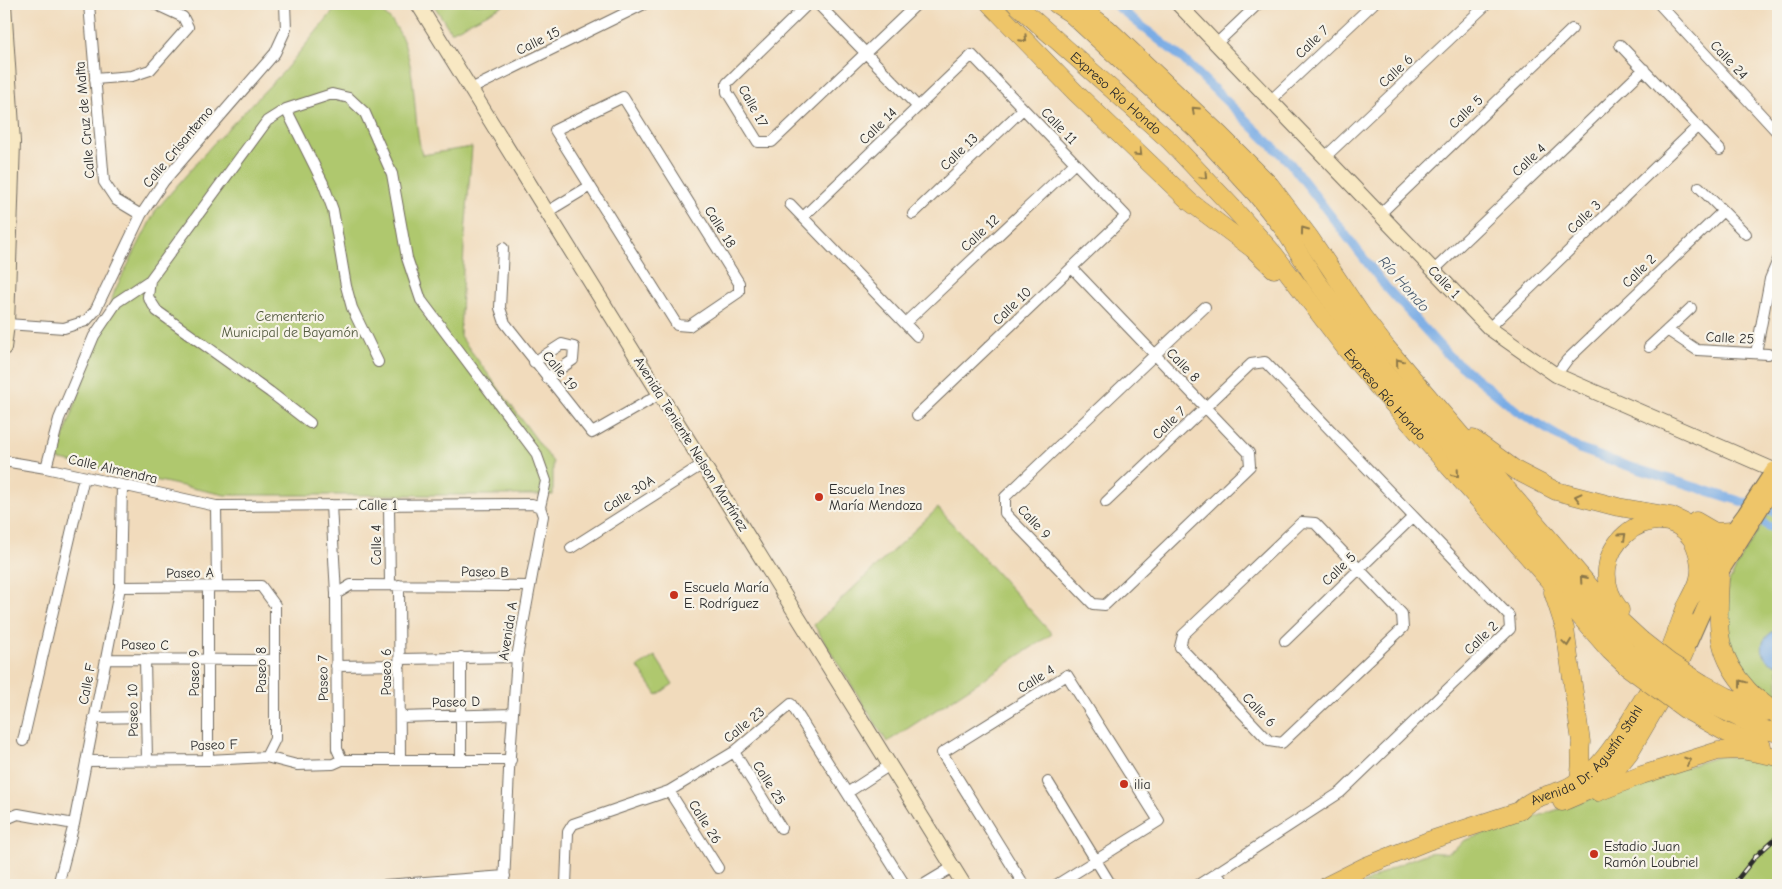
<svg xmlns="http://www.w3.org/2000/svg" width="1782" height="889" viewBox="0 0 1782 889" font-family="'Comic Neue',sans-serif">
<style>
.green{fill:#afc86e;stroke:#6d7a4c}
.water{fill:#79ace5;stroke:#526c88}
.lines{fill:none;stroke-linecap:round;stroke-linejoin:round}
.canal{stroke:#79ace5;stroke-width:9}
.street-casing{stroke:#70695e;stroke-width:12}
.secondary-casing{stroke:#70695e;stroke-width:16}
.primary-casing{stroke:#70695e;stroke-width:17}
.highway-casing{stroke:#70695e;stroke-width:19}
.street{stroke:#fff;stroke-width:10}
.secondary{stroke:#f8e8c3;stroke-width:14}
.primary{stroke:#eec569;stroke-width:15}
.highway{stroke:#eec569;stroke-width:18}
.rail-casing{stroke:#2b2b2b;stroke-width:4.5}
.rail{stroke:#f7f3e8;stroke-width:2.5;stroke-dasharray:8;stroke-linecap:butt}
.highway-bridge-casing{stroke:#70695e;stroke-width:19;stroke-linecap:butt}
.highway-bridge{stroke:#eec569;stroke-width:18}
.oneway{stroke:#8c784a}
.poi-dot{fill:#c8321e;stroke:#f7f3e8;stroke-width:2}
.labels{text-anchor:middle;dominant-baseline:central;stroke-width:4.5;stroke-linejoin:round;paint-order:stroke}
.street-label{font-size:14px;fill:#2b2b2b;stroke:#f7f3e8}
.park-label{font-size:14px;fill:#535a3f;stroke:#f7f3e8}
.poi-label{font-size:14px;fill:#2b2b2b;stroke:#f7f3e8;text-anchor:start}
.water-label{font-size:15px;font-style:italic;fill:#46586c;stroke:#f7f3e8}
</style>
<rect width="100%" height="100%" fill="#f7f3e8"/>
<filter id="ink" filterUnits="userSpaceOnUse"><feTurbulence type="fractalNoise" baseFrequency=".02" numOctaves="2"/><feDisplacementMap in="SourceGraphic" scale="10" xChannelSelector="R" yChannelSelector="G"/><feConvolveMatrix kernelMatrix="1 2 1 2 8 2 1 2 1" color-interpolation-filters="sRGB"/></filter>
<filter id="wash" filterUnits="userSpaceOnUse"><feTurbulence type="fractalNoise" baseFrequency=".0096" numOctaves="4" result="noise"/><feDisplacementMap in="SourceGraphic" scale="20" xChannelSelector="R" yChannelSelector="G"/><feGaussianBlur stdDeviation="1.12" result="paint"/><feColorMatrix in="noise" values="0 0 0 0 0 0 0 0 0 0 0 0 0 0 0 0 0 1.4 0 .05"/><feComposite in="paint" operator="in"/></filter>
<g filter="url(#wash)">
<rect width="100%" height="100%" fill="#f1dbbc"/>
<path class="green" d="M339 4C347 4 358 2 366 4 412 19 412 77 416 117 417 130 419 142 422 155L472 147 464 247 460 336 553 462V495H225L56 459 115 290 156 210 213 144 284 71Z
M433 4H506L451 32Z
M1778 499V703L1767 697 1748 679 1729 649 1725 604 1729 582 1743 555Z
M938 508 1052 634 887 742 814 625Z
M655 656 673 684 657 695 638 667Z
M1719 756 1778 761V885H1362C1384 872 1405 860 1429 853 1433 852 1436 853 1440 853 1450 854 1458 848 1463 841Z"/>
<path class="water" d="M1778 629V663C1768 665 1760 653 1763 643 1764 637 1773 631 1778 629Z"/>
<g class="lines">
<path class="canal" d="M1114 4 1183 59 1290 163 1386 287 1449 356 1517 411 1579 449 1628 466 1778 513
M1753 514 1768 526 1778 530"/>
</g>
</g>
<g filter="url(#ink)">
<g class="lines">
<g class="street-casing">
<path id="street" d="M89 4 104 182 116 200 141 215
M808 4 727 83V92L758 142H772L917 4
M818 4 918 107
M1660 5 1778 133
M1216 44 1258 4
M1620 45 1720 150
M95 79 132 76 150 70 188 27 183 17 155 4
M471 89 644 4
M623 97 739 283V292L689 326 677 325 555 130Z
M1270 101 1373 4
M286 109 323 183 333 210 346 286 352 308 378 362
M1324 158 1487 4
M1699 187 1746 234
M790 204 917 336
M547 212 590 186
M913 214 1023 109
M1379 215 1572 29
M803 217 972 55 1126 216 917 415
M503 248 500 308 505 323 592 433 660 394
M1072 268 1249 453 1250 466 1105 605 1093 604 1005 513V497L1205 307
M1433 271 1644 69
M150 280 148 297 157 311 270 392 310 423
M905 323 1075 163
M7 324 64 328 86 321 95 311 141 215 164 181 275 53 286 29 285 4
M1489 328 1698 126
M1667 330 1697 350 1768 354
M1649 347 1691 308
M1756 353 1770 279 1778 260
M534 362 562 344 574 347 573 360 547 378
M1556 375 1567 360 1723 211
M4 461 46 468 216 506 532 504 540 507
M46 468 59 419 94 336 117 302 150 280 267 121 286 109 332 94 349 98 365 113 392 174 407 258 421 300 536 453 546 481 540 507
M1106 502 1251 364 1265 362 1509 616 1510 629 1341 792 1198 885
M331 505 336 594 337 749 342 760
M389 505 390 585
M216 506 217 586
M1302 522 1315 523 1359 569 1402 614 1403 628 1282 743 1269 741 1180 647 1183 635Z
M571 548 703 464
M399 585 400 759
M120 587 261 586 275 605V739L266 757
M336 594 351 585 529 586
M1285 641 1413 517
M461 657V759
M106 659 274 660
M145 659 147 760
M400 659 517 657
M336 666 400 665
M400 717 513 714
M94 718 146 717
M23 741 84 477
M734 752 781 828
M208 760V587
M86 761 208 760 266 757 297 765 333 764 342 760H511
M1048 782 1111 885
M669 791 718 868
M847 793 890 765
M4 820 18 814 74 824
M1217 874 1225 885
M58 885 74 824 120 587 122 486
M385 885 505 876
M504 885 509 770 517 657 543 516 540 507
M566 885 568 832 573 824 669 791 734 752 791 704 905 885
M923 885 953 867
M1024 885 942 753 1067 675 1159 821 1056 885"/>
</g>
<g class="secondary-casing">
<path id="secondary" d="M418 4 964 885
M1178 4 1489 328 1556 375 1774 470
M4 348 7 324 13 142 4 4"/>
</g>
<g class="primary-casing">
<path id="primary" d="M1709 562 1745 514 1773 471
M1689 643 1720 573 1771 492 1774 470"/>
</g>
<g class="highway-casing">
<g id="highway">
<path d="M990 4 1076 93 1190 202 1253 249 1274 269"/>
<path id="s1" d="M1016 4 1170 141 1234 209 1274 254 1346 349 1377 386 1493 516 1610 651 1626 666"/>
<path d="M1056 4 1070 13 1198 131 1256 194 1283 228 1316 280 1384 372 1513 517 1604 627 1629 653"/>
<path d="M1076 4 1107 28 1221 136 1270 185 1310 238 1363 317 1386 347 1614 615 1641 640"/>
<path d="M1473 439 1517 471 1556 491 1618 507 1671 516 1698 529 1709 542 1717 557 1716 564 1701 592"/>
<path d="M1696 521 1715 532 1732 531"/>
<path d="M1720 573C1719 622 1712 651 1748 690 1756 699 1769 706 1778 716"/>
<path d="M1553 592 1565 629 1581 742C1579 756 1583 768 1578 781"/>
<path d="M1702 683 1726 696 1766 712"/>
<path d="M1693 696 1762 729 1778 733"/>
<path d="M1686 710 1725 732 1762 746"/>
<path d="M1598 792 1642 775 1718 751 1741 750 1778 757"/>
<path d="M1562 802 1585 792 1605 779 1618 767 1629 753 1674 676 1685 651 1684 637 1688 623"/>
<path id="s2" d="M1328 885 1366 866 1428 841 1519 811C1532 797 1545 796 1562 790 1574 785 1584 778 1594 769 1608 756 1619 737 1630 721 1641 702 1653 685 1663 665 1672 647 1678 628 1685 609 1689 601 1698 586 1699 578 1702 567 1698 548 1691 538 1656 491 1575 551 1620 610"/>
</g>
</g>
<use href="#street" class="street"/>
<use href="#secondary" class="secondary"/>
<use href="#primary" class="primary"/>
<use href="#highway" class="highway"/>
<g class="rail-casing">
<path id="rail" d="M1733 885 1756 856 1778 836"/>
</g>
<use href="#rail" class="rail"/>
<g class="highway-bridge-casing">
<path id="highway-bridge" d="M1641 640 1669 662 1702 683
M1629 653 1693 696
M1626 666 1686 710"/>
</g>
<use href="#highway-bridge" class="highway-bridge"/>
</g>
<defs><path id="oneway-chevron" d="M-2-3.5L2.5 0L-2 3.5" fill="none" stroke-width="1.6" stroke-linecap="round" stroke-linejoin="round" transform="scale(1.25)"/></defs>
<g class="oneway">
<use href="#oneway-chevron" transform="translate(1024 39) rotate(46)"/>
<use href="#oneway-chevron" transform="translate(1195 110) rotate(-136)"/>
<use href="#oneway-chevron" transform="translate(1139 153) rotate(43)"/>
<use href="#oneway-chevron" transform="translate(1204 176) rotate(47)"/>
<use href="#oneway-chevron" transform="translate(1304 230) rotate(-126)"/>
<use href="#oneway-chevron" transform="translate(1399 362) rotate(-129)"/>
<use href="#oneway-chevron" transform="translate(1456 474) rotate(49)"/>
<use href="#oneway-chevron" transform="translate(1578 497) rotate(-166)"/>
<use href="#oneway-chevron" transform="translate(1623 536) rotate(-42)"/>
<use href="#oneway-chevron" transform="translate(1583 579) rotate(-131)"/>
<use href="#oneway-chevron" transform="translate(1567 643) rotate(82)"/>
<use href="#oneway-chevron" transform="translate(1742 683) rotate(-127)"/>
<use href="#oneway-chevron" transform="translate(1688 761) rotate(-18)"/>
</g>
</g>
<g class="poi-dot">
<circle cx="819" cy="497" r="5"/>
<circle cx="674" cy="595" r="5"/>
<circle cx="1124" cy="784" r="5"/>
<circle cx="1594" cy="854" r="5"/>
</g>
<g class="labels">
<g class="street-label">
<text transform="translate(538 41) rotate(-26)">Calle 15</text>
<text transform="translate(1312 42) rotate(-44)">Calle 7</text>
<text transform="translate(1729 60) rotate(47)">Calle 24</text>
<text transform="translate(1396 71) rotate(-43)">Calle 6</text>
<text stroke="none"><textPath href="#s1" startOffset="134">Expreso Río Hondo</textPath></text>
<text transform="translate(753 106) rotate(61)">Calle 17</text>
<text transform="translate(1466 112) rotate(-44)">Calle 5</text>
<text transform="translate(85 120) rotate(-95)">Calle Cruz de Malta</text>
<text transform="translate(878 126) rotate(-44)">Calle 14</text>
<text transform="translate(1059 126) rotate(46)">Calle 11</text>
<text transform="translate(178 147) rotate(-50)">Calle Crisantemo</text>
<text transform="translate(959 152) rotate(-44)">Calle 13</text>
<text transform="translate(1529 160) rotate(-44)">Calle 4</text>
<text transform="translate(1584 217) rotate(-44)">Calle 3</text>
<text transform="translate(720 227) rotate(58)">Calle 18</text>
<text transform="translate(980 233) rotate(-43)">Calle 12</text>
<text transform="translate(1639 271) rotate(-44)">Calle 2</text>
<text transform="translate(1444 282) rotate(46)">Calle 1</text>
<text transform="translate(1012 306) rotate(-44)">Calle 10</text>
<text transform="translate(1730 338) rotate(3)">Calle 25</text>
<text transform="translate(1183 365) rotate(46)">Calle 8</text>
<text transform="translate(560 371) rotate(51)">Calle 19</text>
<text stroke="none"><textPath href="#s1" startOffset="539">Expreso Río Hondo</textPath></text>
<text transform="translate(1169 423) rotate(-44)">Calle 7</text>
<text transform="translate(691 444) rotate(58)">Avenida Teniente Nelson Martínez</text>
<text transform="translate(113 469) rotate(13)">Calle Almendra</text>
<text transform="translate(629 494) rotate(-32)">Calle 30A</text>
<text x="378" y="505">Calle 1</text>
<text transform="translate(1034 522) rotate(47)">Calle 9</text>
<text transform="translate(376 545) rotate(-90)">Calle 4</text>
<text transform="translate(1339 569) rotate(-44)">Calle 5</text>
<text transform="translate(485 572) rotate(1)">Paseo B</text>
<text transform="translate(190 573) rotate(-1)">Paseo A</text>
<text transform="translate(508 631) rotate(-81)">Avenida A</text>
<text transform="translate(1481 638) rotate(-44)">Calle 2</text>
<text transform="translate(145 645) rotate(1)">Paseo C</text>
<text transform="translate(261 670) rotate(-90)">Paseo 8</text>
<text transform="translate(386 672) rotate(-90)">Paseo 6</text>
<text transform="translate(194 673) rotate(-90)">Paseo 9</text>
<text transform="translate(323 678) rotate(-91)">Paseo 7</text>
<text transform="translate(1036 679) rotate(-32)">Calle 4</text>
<text transform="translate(87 684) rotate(-79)">Calle F</text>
<text transform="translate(456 702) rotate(-2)">Paseo D</text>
<text transform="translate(133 710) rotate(-91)">Paseo 10</text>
<text transform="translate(1259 710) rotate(46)">Calle 6</text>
<text transform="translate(744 725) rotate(-39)">Calle 23</text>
<text transform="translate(214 745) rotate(-2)">Paseo F</text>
<text stroke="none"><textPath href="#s2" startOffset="295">Avenida Dr. Agustín Stahl</textPath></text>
<text transform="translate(769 783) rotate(58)">Calle 25</text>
<text transform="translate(705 822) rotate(58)">Calle 26</text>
</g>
<g class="park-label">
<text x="290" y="316">Cementerio<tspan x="290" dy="16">Municipal de Bayamón</tspan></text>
</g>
<g class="poi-label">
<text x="829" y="489">Escuela Ines<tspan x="829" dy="16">María Mendoza</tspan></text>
<text x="684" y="587">Escuela María<tspan x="684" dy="16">E. Rodríguez</tspan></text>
<text x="1134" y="784">ilia</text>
<text x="1604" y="846">Estadio Juan<tspan x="1604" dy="16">Ramón Loubriel</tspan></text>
</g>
<g class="water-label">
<text transform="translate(1404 284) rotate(49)">Río Hondo</text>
</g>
</g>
<rect width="1782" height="889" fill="none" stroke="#f7f3e8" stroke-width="20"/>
</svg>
